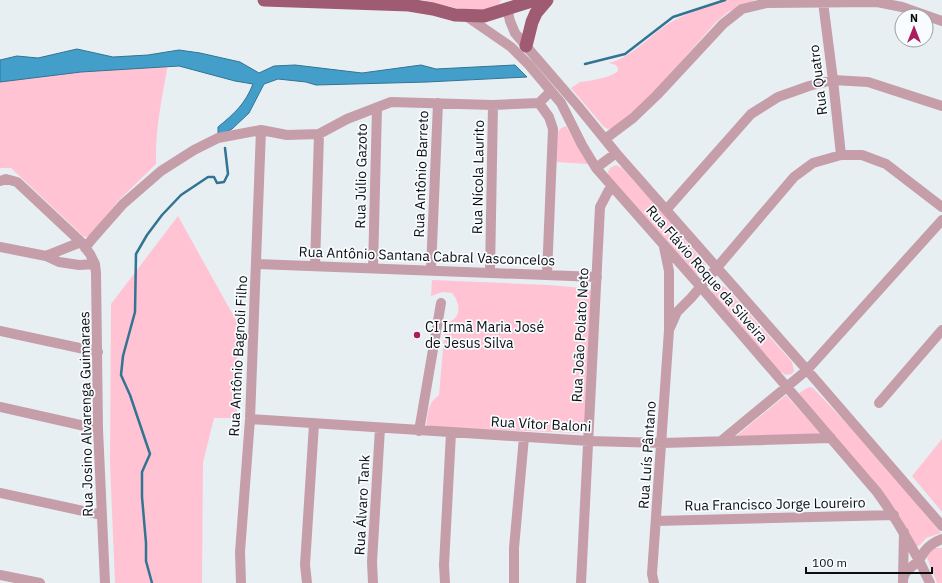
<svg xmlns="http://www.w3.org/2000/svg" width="942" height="583" viewBox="0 0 942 583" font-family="'IBM Plex Sans',sans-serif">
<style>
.green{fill:#ffc3d4}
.water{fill:#439fca;stroke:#327492}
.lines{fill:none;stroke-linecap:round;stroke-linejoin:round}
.stream{stroke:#327492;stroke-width:2.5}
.minor{stroke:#c59ea9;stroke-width:10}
.major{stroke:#9e5b71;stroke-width:13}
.poi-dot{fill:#ab1f5e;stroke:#f8fcfe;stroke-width:1.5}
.labels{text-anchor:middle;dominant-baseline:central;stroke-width:3.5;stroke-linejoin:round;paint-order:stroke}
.street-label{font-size:14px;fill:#0c0e10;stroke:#f8fcfe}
.poi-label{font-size:14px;fill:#0c0e10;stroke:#f8fcfe;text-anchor:start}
</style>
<rect width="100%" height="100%" fill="#e8eff3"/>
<path class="green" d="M423 0H501L499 4 492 11 472 14 456 8Z
M725 0H755L728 12 716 22 639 109 614 128 608 129 604 127 571 88 580 82C584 82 605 78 609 76 612 75 615 73 618 71V68L616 65 609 63C635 56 650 34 673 21 687 13 710 6 725 0Z
M168 64C162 98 155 130 156 164L118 201 89 238 83 236 11 168H0V76Z
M566 126 588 164 555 162C555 150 551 130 566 126Z
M616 165 622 168 662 212 705 264C709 274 702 277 694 273L609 177 608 172 610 168Z
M178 216 237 322V418H214L203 463 202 583H115L110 463 111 304Z
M432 280 549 285 583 288 590 290 594 297 586 427 578 433 426 427C428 413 427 404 439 395L445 325C448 323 451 321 454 319 462 312 458 300 452 293L442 292 431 296Z
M717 285 723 286 726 288 792 362 794 371 792 374 786 375 775 369 712 294V290Z
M809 387 813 388 869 447 941 533 926 538 920 545 916 547 804 402 799 393Z
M786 395 822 435 735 437Z
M942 439V512L912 476Z
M933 548H942V583H937L926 555Z"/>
<path class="water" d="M77 49 113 57 148 55 179 50 200 53 240 62 259 73 274 66 295 65 362 73 421 65 436 69 515 65 527 77 427 82 316 85 306 82 278 79 264 84 249 113 232 129 218 136V127C235 113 245 104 253 84L235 81 179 66 81 72 0 82V60L17 56 38 58Z"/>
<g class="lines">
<path class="stream" d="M585 64 625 54 673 17 725 0
M152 583 146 561V543L142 497V472L150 454 130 395 121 375 123 356 135 312 136 254 147 235 162 215 181 195 208 177H214L217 183 224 182 228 174 225 148"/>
<path class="minor" d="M823 2 833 80 841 155
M507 8 510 21 515 33 526 46 577 105 616 153 807 370 942 526
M466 16 511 47 529 65 561 103 582 145 596 168 700 286 877 492C898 521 915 551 930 583
M539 103 549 117 553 129 547 275
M605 139 633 118 657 95 723 24 742 9 767 3 877 2 902 7 942 21
M596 168 616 153
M0 181 6 179 17 182 81 242 90 254 95 264 96 273 98 429 105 583
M666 210 751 114 778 97 809 86 833 80 868 82 942 106
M0 247 46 256 59 262 79 265 95 264
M85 248 93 238 123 204 161 171 194 150 218 138 261 130 287 135 319 134 347 119 391 102 493 105 539 103 550 92
M46 256 81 242
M257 264 597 277
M315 266 319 134
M373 268 377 108
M431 270 438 103
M490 273 493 105
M669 330 677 312 691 298 794 177 813 163 841 155H862L886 164 942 207
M0 331 98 352
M879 403 942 330
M0 407 98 429
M250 419 589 441 662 443 831 438
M419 431 441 303
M721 441 807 370 942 220
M0 493 102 515
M656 521 894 515
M0 575 40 583
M903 577 904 532
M241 583 240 552 250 419 261 130
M307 583 305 565 314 424
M373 583 372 562 380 428
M445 583 444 565 451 433
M514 583V548L524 437
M581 583 600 207 611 186
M654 583 652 574 669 330V271L664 247
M903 583C902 571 912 568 919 560 921 558 922 555 924 552 929 545 934 542 942 539"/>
<path class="major" d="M264 0 409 5 433 9 455 15 484 16 535 0
M526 46 532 22 536 13 547 0"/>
</g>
<circle class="poi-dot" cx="417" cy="335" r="4"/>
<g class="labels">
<g class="street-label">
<text transform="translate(818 80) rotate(-97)">Rua Quatro</text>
<text transform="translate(421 174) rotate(-88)">Rua Antônio Barreto</text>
<text transform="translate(361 176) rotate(-89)">Rua Júlio Gazoto</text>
<text transform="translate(478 177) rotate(-89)">Rua Nícola Laurito</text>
<text transform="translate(427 256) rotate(2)">Rua Antônio Santana Cabral Vasconcelos</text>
<text transform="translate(707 274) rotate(49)">Rua Flávio Roque da Silveira</text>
<text transform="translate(580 335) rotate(-87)">Rua João Polato Neto</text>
<text transform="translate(238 356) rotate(-87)">Rua Antônio Bagnoli Filho</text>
<text transform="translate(86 414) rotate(-91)">Rua Josino Alvarenga Guimaraes</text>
<text transform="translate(541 424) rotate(3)">Rua Vítor Baloni</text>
<text transform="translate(647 455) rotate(-86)">Rua Luís Pântano</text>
<text transform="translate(775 504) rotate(-1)">Rua Francisco Jorge Loureiro</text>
<text transform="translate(362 505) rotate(-87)">Rua Álvaro Tank</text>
</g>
<g class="poi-label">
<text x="425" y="327">CI Irmã Maria José<tspan x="425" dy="16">de Jesus Silva</tspan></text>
</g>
</g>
<g transform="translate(914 28)"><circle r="19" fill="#f8fcfe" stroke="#9a9d9f"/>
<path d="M0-3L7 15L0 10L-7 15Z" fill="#ab1f5e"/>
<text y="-6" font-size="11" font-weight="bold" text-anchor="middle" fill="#0c0e10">N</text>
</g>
<path d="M806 567v6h126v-6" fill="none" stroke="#0c0e10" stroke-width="2"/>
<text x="812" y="567" font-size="12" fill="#0c0e10" stroke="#f8fcfe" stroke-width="3" paint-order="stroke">100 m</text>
</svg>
